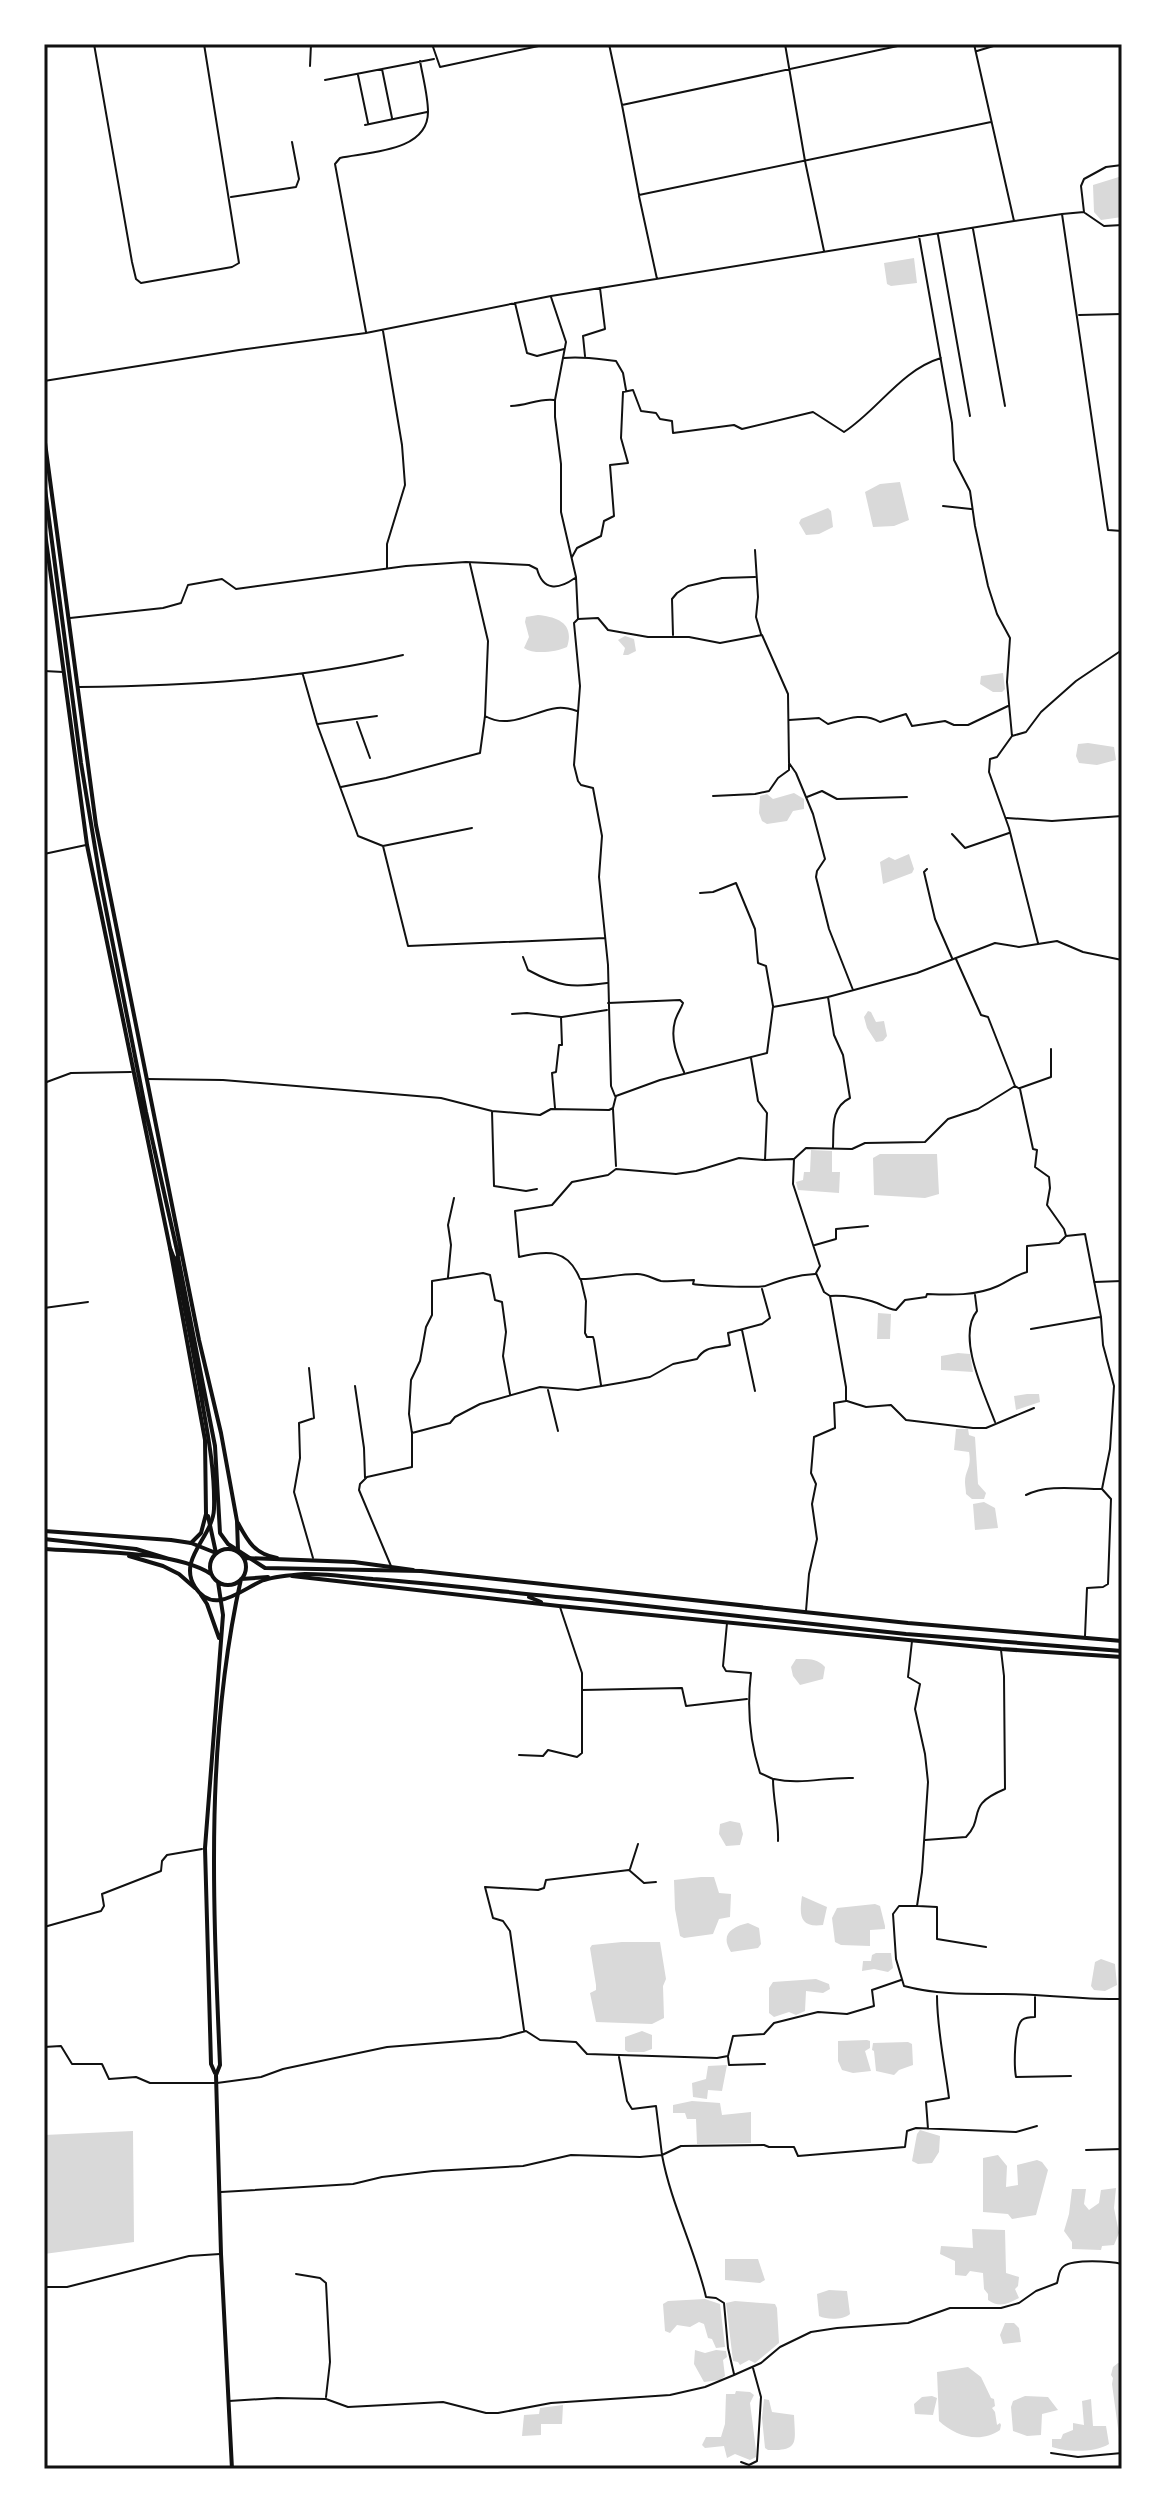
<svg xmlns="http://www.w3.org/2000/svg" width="1166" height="2513" viewBox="0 0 1166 2513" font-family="'DejaVu Sans',sans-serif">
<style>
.water{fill:#d9d9d9}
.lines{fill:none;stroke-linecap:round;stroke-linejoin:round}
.minor{stroke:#111;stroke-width:2}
.primary{stroke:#111;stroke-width:4}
.trunk{stroke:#111;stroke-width:4}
.motorway{stroke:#111;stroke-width:4}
.neatline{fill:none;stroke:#111;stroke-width:3}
</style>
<rect width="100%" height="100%" fill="#fff"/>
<path class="water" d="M1122 176V217L1101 220 1094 212 1093 185Z
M914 258 917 283 891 286 887 284 884 263Z
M900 482 909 520 894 526 873 527 865 492 880 484Z
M828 508 831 511 833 527 819 534 806 535 799 523 801 519Z
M538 615C557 617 575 623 567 647 556 652 534 655 524 648L529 637 525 622 526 617Z
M625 636 634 639 636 651 628 655H623L625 648 618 640Z
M1003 673 1005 689 1002 692H993L980 684 981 676Z
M1088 743 1114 747 1116 760 1097 765 1079 763 1076 756 1078 744Z
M794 793 804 799V809L793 811 787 821 767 824 762 821 759 813 760 796 767 794 773 799Z
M909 854 914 869 912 873 883 884 880 862 889 857 895 860Z
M868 1011 871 1012 876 1022 884 1021 887 1036 883 1041 876 1042 867 1028 864 1017Z
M811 1150 832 1151V1172H840L839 1193 798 1190 796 1182 803 1180 804 1172H810Z
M880 1154H937L939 1194 925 1198 874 1195 873 1158Z
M878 1313 891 1314 890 1339H877Z
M958 1353 970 1354 973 1372 941 1370V1356Z
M1027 1394H1039L1040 1402 1016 1410 1014 1396Z
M956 1429H968L969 1435 975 1437 978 1484 986 1493 984 1499H972L966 1494C966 1490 965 1486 965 1482 965 1470 972 1468 969 1452L954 1450Z
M984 1502 995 1508 998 1528 975 1530 973 1504Z
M796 1659C808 1659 817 1658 825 1667L823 1679 800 1685 793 1676 791 1667Z
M730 1821 740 1823 743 1834 740 1845 726 1846 719 1834 720 1824Z
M701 1877H714L719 1893 731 1894 730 1917 719 1919 713 1934 684 1938 680 1936 675 1909 674 1880Z
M802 1896 827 1907 823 1925C800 1928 799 1916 802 1896Z
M875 1904 880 1906 885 1926V1929L870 1930V1946L841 1945 835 1942 832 1918 837 1908Z
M748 1923 759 1928 761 1944 758 1948 731 1952C720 1935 731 1927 748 1923Z
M622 1942H660L666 1979 663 1986 664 2018 652 2024 596 2022 590 1993 596 1990V1985L590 1948 592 1945Z
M876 1953H891L893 1968 888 1972 874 1969 862 1971 863 1961H871L872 1955Z
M1101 1959 1115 1964 1117 1985 1105 1991 1094 1990 1091 1986 1095 1962Z
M816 1979 829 1984 830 1989 823 1993 806 1991 805 2011 796 2015 789 2012 774 2017 769 2013V1988L773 1982Z
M642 2031 652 2035V2049L644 2052H628L625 2050V2037Z
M867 2040 870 2041V2048L865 2051 871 2071 853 2073 842 2070 838 2061V2041Z
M908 2042 912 2044 913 2065 899 2070 894 2075 876 2071 874 2051 872 2050 873 2043Z
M727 2065 722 2091 708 2090 707 2099 693 2097 692 2083 706 2079 708 2066Z
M692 2101 720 2103 722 2115 751 2112V2143L697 2144 696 2119H687L685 2113H673V2105Z
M920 2130 940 2136 939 2152 932 2163 918 2164 912 2161 917 2134Z
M133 2131 134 2242 44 2254V2135Z
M998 2155 1007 2166 1006 2187 1018 2185 1017 2165 1037 2160 1042 2162 1048 2170 1036 2215 1012 2219 1008 2214 983 2212V2158Z
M1116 2188 1114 2208 1119 2233 1114 2245 1102 2246 1101 2250 1072 2249V2242L1064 2231 1069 2214 1072 2189H1086L1084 2204 1089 2210 1099 2203 1101 2190Z
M972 2229 1005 2230 1006 2273 1019 2277 1018 2286 1015 2289 1019 2298C1008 2304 999 2308 988 2300V2294L984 2289 983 2273 970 2271 966 2276 955 2275V2261L940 2254 941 2246 973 2248Z
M725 2259H758L765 2280 760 2283 725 2280Z
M829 2290 847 2291 850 2314C843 2320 827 2320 819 2316L817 2294Z
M705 2299 720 2304 725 2347 716 2348 712 2339 708 2338 704 2324 699 2322 690 2327 677 2325 670 2333 665 2331 663 2304 668 2301Z
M735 2301 775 2304 777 2308 779 2343 755 2363 749 2360 740 2365 738 2362 733 2361 726 2303Z
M1005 2323H1014L1019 2328 1021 2342 1003 2344 1000 2335Z
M695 2350 705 2353 716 2350 726 2351 727 2357 723 2360 725 2376 720 2380 704 2382 694 2364Z
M1118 2363 1122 2364 1120 2443 1112 2384 1113 2378 1111 2375 1113 2367Z
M968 2367 981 2377 991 2398 994 2399 995 2406 992 2408 995 2412 997 2425 1000 2423 1001 2425 1000 2430C980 2444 955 2436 939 2421L937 2372Z
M736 2391 750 2392 754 2395 750 2403 756 2450V2457L750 2460 735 2454 727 2458 724 2446 705 2448 702 2445 706 2437H721L725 2424 726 2394H735Z
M932 2396 937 2398 933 2415 915 2414 914 2404 922 2397Z
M1025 2396 1048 2397 1058 2410 1042 2414 1041 2435 1027 2436 1013 2431 1011 2407 1013 2401Z
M764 2399 769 2400 772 2412 794 2415C795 2442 800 2451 768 2450L765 2448 762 2418Z
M1091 2399 1093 2426H1106L1109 2444C1095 2453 1066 2452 1052 2447V2439H1061L1063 2434 1073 2430V2423L1084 2425 1082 2401Z
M563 2405 562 2424H541V2435L522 2436 524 2415 539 2414 540 2408Z"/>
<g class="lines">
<path class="minor" d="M94 44 132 262 136 279 141 283 232 267 239 263 204 44
M432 44 440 67 548 44
M609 44 622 105 907 44
M785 44 805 161 824 251
M974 44 1014 221 1062 214 1107 524 1108 530 1122 531
M977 51 1000 44
M310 66 311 44
M382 69 392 118
M358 75 368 123
M325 80 434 59
M622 105 639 195 991 122
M365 125 427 112
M639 196 657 279
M231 197 296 187 299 179 292 142
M1085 213 1104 226 1122 225
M1062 214 1084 212 1081 186 1084 179 1106 167 1122 165
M973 229 1005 406
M938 235 970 416
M919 236 952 423 954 460 970 491 975 526 988 586 997 614 1010 638 1007 682 1012 736
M551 297 566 342 555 400V417L561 464V512L576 577 578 619 598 618 608 630 648 637H689L720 643 762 635 788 694 789 763 796 773 813 814 825 859 817 871 816 877 829 929 853 990
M515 303 527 353 537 356 564 349
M1079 315 1122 314
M383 331 402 445 405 485 387 544V568
M366 332 335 164 340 158C368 152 428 152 428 112 428 96 423 78 420 61
M585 356 583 336 605 329 600 288
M564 358C583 356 598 359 616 361L623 373 626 390
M44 381 239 350 366 333 551 296 1014 221
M511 406C526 406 539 398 554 400
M943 506 971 509
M755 550 758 597 756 617 761 634
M572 557 577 548 601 536 604 521 614 516 610 465 628 463 621 438 623 392 633 390 641 411 656 413 660 419 672 421 673 433 734 425 742 429 813 412 844 432C878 410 901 370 941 358
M470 564 488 641 485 716C510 730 533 711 557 708 564 707 571 709 577 711
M70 618 163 608 181 603 188 585 222 579 236 589 406 566 466 562 529 565 537 569C543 591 558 590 575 578
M578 619 574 623 580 686 574 765 578 781 581 785 593 788 602 836 599 877 608 965 611 1086 615 1096
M673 635 672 599 677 593 688 586 722 578 755 577
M44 671 63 672
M303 675 317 724 358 836 383 846 472 828
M79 687C188 686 297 680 403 655
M789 720 819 718 828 724C846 719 864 712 880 722L906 714 912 726 945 721 954 725H968L1008 706
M357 722 370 758
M318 724 377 716
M341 787 386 778 480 753 485 716
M713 796 755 794 769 791 778 778 789 770V764
M807 797 822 791 837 799 907 797
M1007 818 1052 821 1122 816
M952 834 965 848 1009 833
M383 846 408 946 605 938
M44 854 86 845
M927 869 924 872 935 919 952 958
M700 893 713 892 736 883 755 929 758 963 766 966 773 1006
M1038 943 1009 828 989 772 990 759 997 757 1012 736 1026 732 1041 712 1076 681 1122 650
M523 957 528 970C559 987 572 988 607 983
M956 959 981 1015 988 1017 1015 1086 1020 1089 1033 1149 1037 1150 1035 1167 1049 1177 1050 1188 1047 1205 1064 1229 1066 1236
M1121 960 1122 930
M608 1003 680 1000 683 1003C681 1009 677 1014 675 1021 670 1039 677 1056 684 1072
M512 1014 527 1013 561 1017 562 1045H559L556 1072 552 1073 555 1108
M562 1017 607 1010
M751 1058 758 1101 767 1113 765 1160 793 1159
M147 1079 223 1080 441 1098 492 1111 540 1115 551 1109 609 1110 613 1108 616 1096 660 1080 767 1053 773 1007 828 997
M44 1083 71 1073 131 1072
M1020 1088 1051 1077V1049
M613 1109 616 1166
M492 1111 494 1186 526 1191 537 1189
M833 1147C834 1128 830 1108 850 1098L843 1055 834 1035 828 997 917 973 995 943 1019 947 1057 941 1083 952 1122 960
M765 1160 739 1158 696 1171 676 1174 616 1169 608 1175 572 1182 552 1205 515 1211 519 1257C548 1250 568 1249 580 1279 601 1279 617 1274 637 1274 647 1274 653 1279 661 1281 672 1282 684 1280 694 1280L693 1284C704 1286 757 1288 765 1286 782 1280 796 1275 815 1274
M815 1245 836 1239V1229L868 1226
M448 1277 451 1245 448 1225 454 1198
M581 1280 586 1301 585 1333 587 1337H593L594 1340 601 1385
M1094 1282 1122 1281
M975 1295 977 1311C956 1336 985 1395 995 1422
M830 1296C844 1295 864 1298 877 1303 884 1306 888 1309 896 1310L905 1300 926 1297 927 1294C951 1295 976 1296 998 1286 1009 1281 1015 1275 1027 1272V1246L1059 1243 1066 1236 1085 1234 1101 1317 1103 1345 1114 1386 1110 1449 1102 1489 1111 1499 1108 1584 1103 1587 1087 1588 1085 1636
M44 1308 88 1302
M1031 1329 1100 1317
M742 1330 755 1391
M309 1368 314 1418 299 1423 300 1458 294 1492 313 1558
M355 1386 364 1448 365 1478
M548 1390 558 1431
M847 1401 866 1407 891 1405 906 1420 973 1428H986L1034 1408
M412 1433 409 1414 411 1380 420 1361 426 1327 432 1315V1281L483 1273 490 1275 495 1300 502 1302 506 1332 503 1356 510 1394
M1026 1495C1047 1484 1078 1489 1101 1489
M391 1566 359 1490 360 1484 367 1477 412 1467V1433L450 1423 455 1417 480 1404 540 1387 578 1390 625 1382 650 1377 673 1364 697 1359C706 1345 716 1349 730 1345L728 1333 762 1324 770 1318 762 1289
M806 1611 809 1574 817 1539 812 1504 816 1484 811 1473 814 1437 835 1428 834 1403 846 1401V1387L830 1296 824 1292 816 1273 820 1266 793 1184 794 1159 806 1148 852 1149 865 1143 925 1142 948 1119 978 1109 1015 1086
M727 1623 723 1666 726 1671 751 1673C747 1706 750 1742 760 1773L773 1779C773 1800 779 1821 778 1841
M912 1641 908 1677 920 1684 915 1709 925 1754 928 1782 922 1872 917 1906H899L893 1914 896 1959 904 1986C938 1995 968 1994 1003 1994 1043 1994 1082 2000 1122 1999
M582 1690 682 1688 686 1706 747 1699
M519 1755 543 1756 548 1750 577 1757 582 1753V1673L560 1607
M774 1779C801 1785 825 1777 853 1778
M925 1840 966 1837C986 1816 964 1806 1005 1789L1004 1676 1001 1650
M630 1869 638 1844
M918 1906 937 1907V1939L986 1947
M44 1927 101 1911 104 1906 102 1894 161 1871 162 1861 167 1855 202 1849
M1035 1997V2017C1030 2017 1026 2017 1022 2020 1014 2027 1014 2066 1016 2077L1071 2076
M524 2030 510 1931 503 1921 493 1918 485 1887 538 1890 544 1888 546 1880 629 1870 644 1883 656 1882
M44 2047 61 2046 72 2064H102L109 2079 136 2077 150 2083H217L261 2077 283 2069 387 2047 500 2038 526 2031 540 2040 576 2042 587 2054 717 2058 728 2056 733 2036 764 2034 774 2023 818 2012 847 2014 874 2006 872 1990 901 1980
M619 2057 627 2101 632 2109 656 2106 662 2155 681 2146 764 2145 769 2147H794L798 2156 905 2147 907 2131 916 2128 1016 2132 1037 2126
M728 2057 729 2065 765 2064
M928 2129 926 2102 949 2098C945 2065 937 2030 937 1996
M1086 2150 1122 2149
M221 2192 353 2184 382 2177 433 2171 523 2166 571 2155 640 2157 662 2155C671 2204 695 2249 706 2297L716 2298 724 2303 728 2348 734 2374
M296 2274 320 2278 326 2283 330 2362 326 2397
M44 2287H67L189 2256 220 2254
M229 2401 277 2398 326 2399 348 2407 443 2402 486 2413H498L551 2403 670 2395 705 2387 734 2375 761 2363 780 2347 811 2332 837 2328 908 2323 950 2308H1001L1019 2303 1036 2291 1057 2283C1059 2277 1058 2270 1064 2266 1074 2259 1110 2261 1122 2264
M1051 2453 1078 2457 1122 2453
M741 2462 749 2465 757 2461 761 2397 753 2368"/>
<path class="primary" d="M44 435 96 825 199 1340 221 1433 237 1521 238 1550
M44 481 81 763 101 884 146 1112 178 1255
M44 525 87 845 170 1248 205 1440 206 1514 201 1533 191 1543
M208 1516 216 1553
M238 1523C248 1542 255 1554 277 1558"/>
<path class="trunk" d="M44 1531 171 1540 191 1543 216 1553
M44 1539 136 1549 169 1559
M210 1567a18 18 0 1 1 36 0a18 18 0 1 1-36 0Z
M44 1549C89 1552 174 1550 211 1574
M129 1556 163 1566 179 1574 195 1588
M244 1558 354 1562 413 1570
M421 1571 908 1623 1122 1641
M292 1576 559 1606 1001 1649 1122 1657
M201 1595 207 1604 219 1638
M215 2073 211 2064 205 1848 223 1615 218 1582
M232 2469 221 2254 216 2075 220 2065C213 1901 205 1741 241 1579L268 1577"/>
<path class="motorway" d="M170 1248 175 1261
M178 1255 176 1263C185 1311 195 1359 203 1407 209 1440 215 1475 214 1509 213 1537 177 1559 195 1587 214 1617 243 1588 264 1580 277 1576 292 1575 306 1574 328 1574 351 1577 373 1579 446 1584 518 1594 591 1600L906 1634 1122 1651
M178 1257 215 1446 220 1533 228 1544 265 1568 421 1571
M529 1597 541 1602"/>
</g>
<rect width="1166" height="2513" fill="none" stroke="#ffffff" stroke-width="92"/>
<rect x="46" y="46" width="1074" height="2421" class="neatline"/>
</svg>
